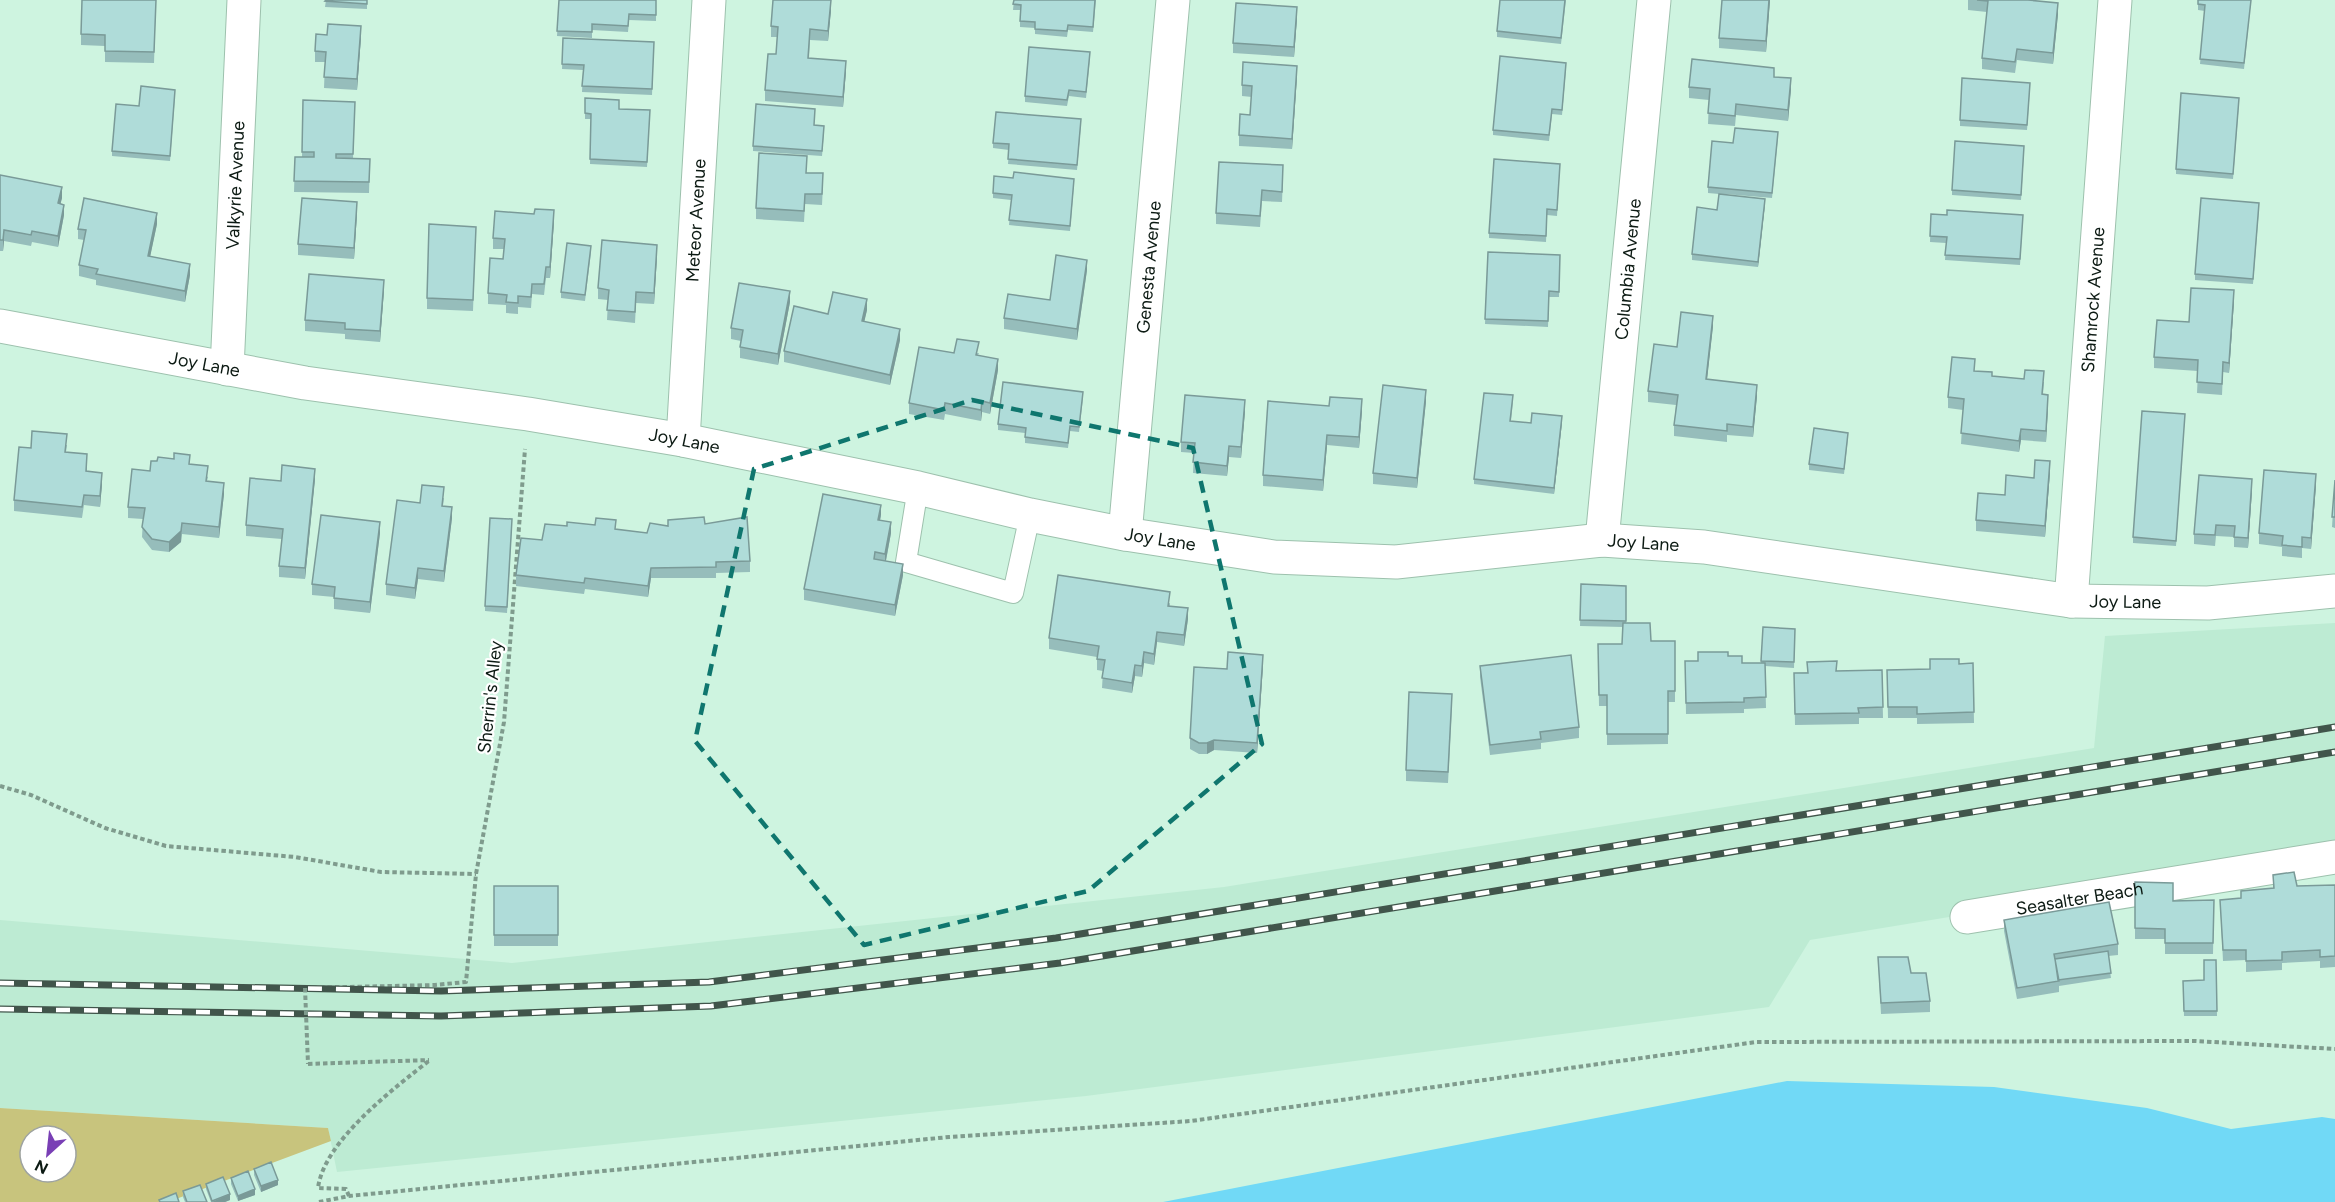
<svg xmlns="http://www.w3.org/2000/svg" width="2335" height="1202" viewBox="0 0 2335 1202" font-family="Figtree,sans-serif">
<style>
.built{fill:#bdebd3}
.green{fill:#c8c47d;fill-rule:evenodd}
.water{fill:#71d9f6}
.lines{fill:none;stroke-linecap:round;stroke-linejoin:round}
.service-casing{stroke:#9dc1ad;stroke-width:22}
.minor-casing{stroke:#9dc1ad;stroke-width:35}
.tertiary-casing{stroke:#9dc1ad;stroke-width:35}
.path{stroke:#7f9b8d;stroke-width:4;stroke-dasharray:4.5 3;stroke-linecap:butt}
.service{stroke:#fff;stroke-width:20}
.minor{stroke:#fff;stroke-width:33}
.tertiary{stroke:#fff;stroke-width:33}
.rail-casing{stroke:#41554b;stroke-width:7}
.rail{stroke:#fff;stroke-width:4.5;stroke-dasharray:14;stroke-linecap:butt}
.path-bridge{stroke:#7f9b8d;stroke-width:4;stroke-dasharray:4.5 3;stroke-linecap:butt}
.wall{fill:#96bdbb}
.shaded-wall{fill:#7a9a98}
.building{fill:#afdcd9;stroke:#7a9a98;stroke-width:1.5}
.marked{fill:none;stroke:#0f766e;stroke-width:4.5;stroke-dasharray:12 8;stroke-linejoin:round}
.labels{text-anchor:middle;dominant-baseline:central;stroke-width:4.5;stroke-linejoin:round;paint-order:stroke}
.street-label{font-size:18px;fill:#0c1a13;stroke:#fff}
</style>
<rect width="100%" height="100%" fill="#cef4e0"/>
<path class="built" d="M2335 623V853L1810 940 1769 1007 1086 1096 337 1172 328 1128 0 1108V920L512 963 1224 887 2094 748 2105 636Z"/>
<path class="green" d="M0 1108 328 1128 331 1141 168 1202H0ZM30 1136H66V1172H30Z"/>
<path class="water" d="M1787 1081 1994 1087 2147 1108 2231 1129 2322 1117 2335 1119V1202H1163Z"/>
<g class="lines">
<g class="service-casing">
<path id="service" d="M918 488 906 562 1013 593 1030 515"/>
</g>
<g class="minor-casing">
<g id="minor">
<path id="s1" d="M227 369 244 0"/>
<path id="s2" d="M683 440 709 0"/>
<path id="s3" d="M1125 534 1173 0"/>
<path id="s4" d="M1602 540 1654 0"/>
<path id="s5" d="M2071 601 2115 0"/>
<path id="s6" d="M1967 917 2335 857"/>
</g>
</g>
<g class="tertiary-casing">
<g id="tertiary">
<path id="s7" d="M0 326 305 383 528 414 683 440 918 488 1030 515 1125 534 1274 557 1396 562 1602 540 1704 547 2071 601 2208 603 2335 591"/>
</g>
</g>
<path class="path" d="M0 786 31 795 105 828 166 846 295 857 381 872 476 874
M305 988 435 985 466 982 476 874 504 722 525 449
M308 1064 429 1060
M349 1196 346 1189 318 1188C324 1141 393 1089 430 1060
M319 1202 349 1196 949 1137 1191 1121 1756 1042 2195 1041 2335 1049"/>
<use href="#service" class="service"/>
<use href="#minor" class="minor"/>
<use href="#tertiary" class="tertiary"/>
<g class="rail-casing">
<path id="rail" d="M0 983 441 991 709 982 1056 938 2335 727
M0 1009 441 1016 711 1006 1060 963 2335 752"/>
</g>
<use href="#rail" class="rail"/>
<path class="path-bridge" d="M305 988 308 1064"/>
</g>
<path class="wall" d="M156 0 154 63 105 62V46L81 45V34Z
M326 0H367V9L325 7Z
M559 0H656V21L629 20 628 32 592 30V38L557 36Z
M1014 0H1096L1093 32 1068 30 1067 37 1035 34V28L1020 27V10H1013Z
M1566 0 1561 44 1497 37V31Z
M1770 0 1766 52 1719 48V38Z
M1968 0H2028L2058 14 2053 64 2017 60 2015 73 1982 69V58L1987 12 1968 10Z
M2198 0H2251L2244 69 2200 64 2205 11 2198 10Z
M831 10 828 41 810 40 809 58 846 71 843 107 765 101V90L776 54 777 37H771V26Z
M1297 18 1294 57 1233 53V43Z
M327 35 361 37 357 90 324 88 325 62H315V51Z
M563 38 654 42 652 95 582 92 583 70 562 69Z
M1090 58 1086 98 1069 96 1067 106 1025 102V96Z
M1566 69 1562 115 1552 114 1549 141 1493 135V130Z
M1297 76 1292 149 1239 146V135L1250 115 1252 97 1242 96V85Z
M1774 77 1791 89 1788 121 1736 115 1735 126 1708 124 1709 100 1689 98V87Z
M2030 88 2027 130 1960 126V120Z
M175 96 170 161 112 156V151Z
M585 98 619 109 650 110 647 167 590 164 591 119H585Z
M303 100 355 102 353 158 370 159 369 193 294 192 295 157H302Z
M2239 103 2233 179 2176 174V169Z
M1081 124 1077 170 1008 164 1009 150 993 148V143Z
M815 125 824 132 822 156 753 151V146Z
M1778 137 1772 198 1725 194 1765 204 1758 267 1692 260V254L1717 210 1719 194 1708 193V187L1733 143Z
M2024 152 2021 200 1952 195V190Z
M1560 164 1557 216 1547 215 1546 242 1489 238V233Z
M806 173 823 184 822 205 805 204 804 222 756 219V208Z
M0 175 62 198 60 204 64 215 58 247 32 242 31 246 4 241 3 251H0Z
M1283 176 1282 202 1262 201 1260 227 1216 224V213Z
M1074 184 1070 231 1009 225 1011 200 993 198V193Z
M2259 209 2253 284 2195 280V274Z
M357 213 354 259 298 255V244Z
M1931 214 1947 215H2023L2020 265 1945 260 1946 243 1930 242Z
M554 221 550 278H546L544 295 532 294 531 308 518 307V314L506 313V305L488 304V293L503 259 504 249H493V238Z
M157 224 150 256 190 275 185 302 96 285V280L79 276V265L84 240 78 239V229Z
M476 227 473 311 427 309V298Z
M591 252 585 301 561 298V292Z
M1488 252 1560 255 1559 297H1549L1548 327 1485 324Z
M657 256 654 304 636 303 635 323 607 320 608 300 598 299V288Z
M1087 270 1077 340 1004 329V318L1050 300Z
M384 290 380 342 345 339V334L305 331V320Z
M2234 301 2229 373 2223 372 2222 395 2197 393 2198 371 2154 368V357L2189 322Z
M790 302 778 365 740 358V347L741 341 731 339V328Z
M867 310 864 321 900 340 890 385 784 362V351L828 314Z
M1713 326 1707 379 1757 396 1753 437 1727 435V442L1674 436V425L1676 405 1648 402V391L1677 347Z
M954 353H979L978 355 998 370 990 414 982 412 981 421 945 414 944 420 909 414V403Z
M1975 371 1992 376 2044 382 2043 394 2048 406 2046 442 2021 440 2019 452 1961 444 1963 410 1948 408V397Z
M1083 398 1079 432 1070 431 1068 448 1025 443V433L998 430V424Z
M1426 401 1417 488 1373 484V473Z
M1513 401 1511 421 1531 423 1562 422 1554 494 1474 484V479Z
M1329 406 1362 410 1359 448 1327 445 1323 491 1263 486V475Z
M1245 411 1241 458 1229 457 1227 476 1193 473 1194 453 1181 452V442Z
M2185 414 2176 546 2133 543V537Z
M1848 438 1844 474 1809 470V464Z
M67 445 66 452 87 464V472L102 484 100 507 84 505 82 518 14 511V500L31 448Z
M190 465 208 477 207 481 224 494 219 538 182 534 181 542 169 552 152 550 142 537 143 519 128 518V507L150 471Z
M2050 472 2045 537 1976 531V520L2005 495 2034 478Z
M315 479 305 579 279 577V566L282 539 246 536V525L281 481Z
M2335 480V528L2332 527Z
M2316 485 2311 549 2302 548V558L2282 556V547L2259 544V533Z
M2252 490 2248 548 2234 547V537L2216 536 2215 546 2194 544V534Z
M444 498 443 506 452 518 444 582 418 579 415 599 386 595V584L420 503Z
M881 515 880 520 891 533 886 561 903 575 895 616 804 600V589Z
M705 524 750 561V572L716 573V578H651L648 597 585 589 584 594 516 586V575L542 540 567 526 616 529 647 533 668 526Z
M512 525 507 613 485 611V606Z
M380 533 370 613 334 609V597L312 595V584Z
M1581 584 1626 586V623L1651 641H1675V702H1668V744L1607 745V706H1599L1598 644H1622L1623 627 1580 626Z
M1170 603V606L1188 619 1184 646 1157 642 1154 665 1144 663 1142 677 1135 676 1132 693 1102 688 1103 671 1097 670V657L1049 649V638Z
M1763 627 1795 629 1794 668 1765 666 1766 708 1744 709V713L1686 714 1685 661H1698L1728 656 1742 663H1761Z
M1930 659 1959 664 1973 663 1974 723 1917 724V718H1888L1887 670 1930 669Z
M1263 665 1257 753 1214 750 1207 754H1199L1190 749V738L1227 669Z
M1480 666 1579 727V738L1541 743V749L1490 755 1480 677Z
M1882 670 1883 718H1859V724L1795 725 1794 673 1836 671Z
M1452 705 1448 783 1406 781V770Z
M2273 875 2297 886 2335 885V967L2320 968V961L2282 963V970L2246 972V960L2223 961 2220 900 2241 898V891L2273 888Z
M2135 882 2173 901 2214 900 2213 954H2165V939H2135Z
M494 886H558V946H494Z
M2004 920 2118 944V955L2108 956 2111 978 2059 986V992L2017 999 2004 931Z
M1878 957 1911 973 1930 1001V1012L1881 1014Z
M2216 960 2217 1016H2184L2183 981 2204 980Z
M254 1169 278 1185 261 1192 254 1175Z
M231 1178 255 1195 238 1201 231 1184Z
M206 1184 230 1200 225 1202H211L206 1189Z
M183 1191 207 1202H185L183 1197Z"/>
<path class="shaded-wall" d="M831 0V10L828 41V31Z
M1769 0H1770L1766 52V41Z
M2058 3V14L2053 64V53Z
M1297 7V18L1294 57V47Z
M361 26V37L357 90V79Z
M846 61V71L843 107V97Z
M1297 66V76L1292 149V139Z
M1791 78V89L1788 121V110Z
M62 187V198L58 214V203Z
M1765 199V204L1758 267V262Z
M357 202V213L354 259V248Z
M64 205V215L58 247V236Z
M554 210V221L550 278V267Z
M157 213V224L148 267V256Z
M4 230V241L3 251V240Z
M657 245V256L654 304V293Z
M1087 260V270L1077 340V329Z
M190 264V275L185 302V291Z
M384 280V290L380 342V331Z
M2234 290V301L2229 373V363Z
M790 291V302L778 365V354Z
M867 299V310L862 332V321Z
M1713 316V326L1706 389V379Z
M900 329V340L890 385V375Z
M998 359V370L990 414V403Z
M1757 385V396L1753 437V427Z
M1426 390V401L1417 488V478Z
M2048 395V406L2046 442V431Z
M1362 399V410L1359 448V437Z
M1245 400V411L1241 458V447Z
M982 401V412L981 421V410Z
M1562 416V422L1554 494V488Z
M2021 429V440L2019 452V441Z
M1327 435V445L1323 491V480Z
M1229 446V457L1227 476V466Z
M2050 461V472L2045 537V526Z
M315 469V479L305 579V568Z
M102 473V484L100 507V496Z
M2316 474V485L2311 549V538Z
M2252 479V490L2248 548V538Z
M224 483V494L219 538V527Z
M881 505V515L878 530V520Z
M452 507V518L444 582V571Z
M380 522V533L370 613V602Z
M891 522V533L885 565V554Z
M182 523 181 542 169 552V542Z
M903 564V575L895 616V605Z
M418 568V579L415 599V588Z
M651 568V578L648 597V586Z
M1188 608V619L1184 646V635Z
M1157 632V642L1154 665V654Z
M1144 652V663L1142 677V666Z
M1263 655V665L1257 753V743Z
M1135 665V676L1132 693V683Z
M1214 740V750L1207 754V743Z
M278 1180V1185L261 1192V1186Z
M255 1189V1195L238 1201V1196Z
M230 1194V1200L225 1202H212Z"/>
<path class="building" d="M82 0H156L154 52 105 51V35L81 34Z
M326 0H367V4L325 1Z
M559 0H656V15L629 14 628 26 592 24V32L557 31Z
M773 0H831L828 31 810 29 808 58 846 61 843 97 765 90 768 54H776L778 27 771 26Z
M1014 0H1095L1093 27 1068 25 1067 31 1035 29V22L1020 21 1021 5 1013 4Z
M1500 0H1565L1561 38 1497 31Z
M1722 0H1769L1766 41 1719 38Z
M1977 0H2028L2058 3 2053 53 2017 49 2015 62 1982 58 1988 1Z
M2198 0H2251L2244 63 2200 59 2205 5 2198 4Z
M1236 3 1297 7 1294 47 1233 43Z
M328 24 361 26 357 79 324 77 326 52 315 51 316 34 327 35Z
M563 38 654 42 652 89 582 86 584 65 562 64Z
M1029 47 1090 52 1086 92 1069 90 1067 100 1025 96Z
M1500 56 1566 63 1562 110 1552 109 1549 135 1493 130Z
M1692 59 1774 68V77L1791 78 1788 110 1736 104 1735 116 1708 113 1710 89 1689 87Z
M1243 62 1297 66 1292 139 1239 135 1240 114 1250 115 1252 86 1242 85Z
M1962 78 2030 83 2027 125 1960 120Z
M141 86 175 90 170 156 112 151 116 104 139 106Z
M2181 93 2239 98 2233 174 2176 169Z
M585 98 619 100V109L650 110 647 162 590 159 591 114 585 113Z
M303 100 355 102 353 154H336V158L370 159 369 182 294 181 295 157H314V152H302Z
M756 104 815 109 814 125 824 126 822 151 753 146Z
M996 112 1081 119 1077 165 1008 159 1009 144 993 143Z
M1735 128 1778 132 1772 193 1708 187 1712 141 1733 143Z
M1955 141 2024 146 2021 195 1952 190Z
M759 153 807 156 806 173H823L822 194H805L804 211 756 208Z
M1494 159 1560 164 1557 210 1547 209 1546 236 1489 233Z
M1219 162 1283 165 1282 192 1262 190 1260 216 1216 213Z
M1014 172 1074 179 1070 226 1009 220 1012 195 993 193 994 176 1013 178Z
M0 175 62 187 58 203 64 205 58 236 32 231 31 235 4 230 3 240H0Z
M1719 194 1765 199 1758 262 1692 254 1697 207 1717 210Z
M84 198 157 213 148 256 190 264 185 291 96 274 98 269 79 265 86 230 78 229Z
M302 198 357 202 354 248 298 244Z
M2201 198 2259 203 2253 279 2195 274Z
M535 209 554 210 550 267H546L544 284H532L531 297 518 296V303L506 302 507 295 488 293 490 258 503 259 505 239 493 238 495 211 534 214Z
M1947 210 2023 215 2020 259 1945 255 1947 237 1930 236 1931 214 1947 215Z
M429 224 476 227 473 300 427 298Z
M602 240 657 245 654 293 636 292 635 312 607 310 609 290 598 288Z
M567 243 591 246 585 295 561 292Z
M1488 252 1560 255 1559 292 1549 291 1548 321 1485 319Z
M1056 255 1087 260 1077 329 1004 318 1008 294 1050 300Z
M309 274 384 280 380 331 345 329V323L305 320Z
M739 283 790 291 778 354 740 347 743 330 731 328Z
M2191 288 2234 290 2229 363 2223 362 2222 384 2197 382 2198 360 2154 357 2157 320 2189 322Z
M833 292 867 299 862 321 900 329 890 375 784 351 794 306 828 314Z
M1681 312 1713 316 1706 379 1757 385 1753 427 1727 424V431L1674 425 1678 395 1648 391 1654 344 1677 347Z
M957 339 979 342 976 355 998 359 990 403 982 401 981 410 945 403 944 410 909 403 919 347 954 353Z
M1952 357 1975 359 1974 371 1992 372V376L2024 379 2025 370 2044 371 2042 394 2048 395 2046 431 2021 429 2019 441 1961 433 1964 399 1948 397Z
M1003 382 1083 392 1079 427 1070 426 1068 443 1025 437 1026 428 998 424Z
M1383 385 1426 390 1417 478 1373 473Z
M1484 393 1513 395 1510 421 1531 423 1532 413 1562 416 1554 488 1474 479Z
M1185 395 1245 400 1241 447 1229 446 1227 466 1193 462 1195 443 1181 442Z
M1330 397 1362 399 1359 437 1327 435 1323 480 1263 475 1268 401 1329 406Z
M2142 411 2185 414 2176 541 2133 537Z
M1814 428 1848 433 1844 469 1809 464Z
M32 431 67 434 65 452 87 454 86 471 102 473 100 496 84 495 82 507 14 500 19 447 31 448Z
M174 453 190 455 189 464 208 466 206 481 224 483 219 527 182 523 181 531 169 542 152 539 142 527 145 508 128 507 132 469 150 471 151 461H157L158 457 174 459Z
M2035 460 2050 461 2045 526 1976 520 1978 493 2005 495 2006 475 2034 478Z
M282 465 315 469 305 568 279 566 283 529 246 525 250 478 281 481Z
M2264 470 2316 474 2311 538 2302 537V547L2282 545 2283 536 2259 533Z
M2199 475 2252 479 2248 538 2234 537 2235 526 2216 525 2215 535 2194 534Z
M2335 480V517H2332Z
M422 485 444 487 442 506 452 507 444 571 418 568 415 588 386 584 397 500 420 503Z
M823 494 881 505 878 520 891 522 885 554 875 552 874 559 903 564 895 605 804 589Z
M321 515 380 522 370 602 334 598 335 587 312 584Z
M704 517 705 524 747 517 750 561 716 562V567L651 568 648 586 585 578 584 583 516 575 521 538 542 540 545 524 567 526V522L595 525 596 518 616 520 615 529 647 533 650 523 668 526V520Z
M490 518 512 519 507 607 485 606Z
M1058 575 1170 592 1168 606 1188 608 1184 635 1157 632 1154 654 1144 652 1142 666 1135 665 1132 683 1102 678 1105 660 1097 659 1099 646 1049 638Z
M1581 584 1626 586V621L1580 620Z
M1623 623H1650L1651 641H1675V691H1668V734H1607V695H1599L1598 644H1622Z
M1763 627 1795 629 1794 662 1761 661Z
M1228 652 1263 655 1257 743 1214 740 1207 743H1199L1190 738 1194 667 1227 669Z
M1698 652H1728V656H1742V663H1765L1766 697 1744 698V702L1686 703 1685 661H1698Z
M1571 655 1579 727 1540 732 1541 739 1490 745 1480 666Z
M1930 659H1959V664L1973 663 1974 712 1917 714V707H1888L1887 670 1930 669Z
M1837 661 1836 671 1882 670 1883 707 1858 708 1859 713 1795 714 1794 673H1808L1807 662Z
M1409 692 1452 694 1448 772 1406 770Z
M2294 872 2297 886 2335 885V956L2320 957V950L2282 952V960L2246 961V950H2223L2220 900 2241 898V891L2274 888 2273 875Z
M2135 882 2173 883V901L2214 900 2213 943H2165V929L2135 928Z
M494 886H558V935H494Z
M2109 902 2118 944 2054 954 2059 981 2017 988 2004 920Z
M2108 951 2111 973 2058 980 2055 959Z
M1878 957H1908L1911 973H1926L1930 1001 1881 1003Z
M2204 960H2216L2217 1011H2184L2183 981 2204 980Z
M271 1162 278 1180 261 1186 254 1169Z
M248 1171 255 1189 238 1196 231 1178Z
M223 1177 230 1194 212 1201 206 1184Z
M200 1185 207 1202H187L183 1191Z
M176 1193 179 1202H160L159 1200Z"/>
<path class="marked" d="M972 400 1193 448 1262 744 1088 891 864 945 695 741 754 469Z"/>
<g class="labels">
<g class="street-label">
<text stroke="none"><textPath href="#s1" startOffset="184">Valkyrie Avenue</textPath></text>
<text stroke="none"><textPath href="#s2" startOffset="220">Meteor Avenue</textPath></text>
<text stroke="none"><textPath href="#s3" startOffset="268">Genesta Avenue</textPath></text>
<text stroke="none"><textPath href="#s4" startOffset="272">Columbia Avenue</textPath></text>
<text stroke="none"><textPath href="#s5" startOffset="302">Shamrock Avenue</textPath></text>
<text stroke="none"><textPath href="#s7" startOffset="208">Joy Lane</textPath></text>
<text stroke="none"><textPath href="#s7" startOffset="694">Joy Lane</textPath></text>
<text stroke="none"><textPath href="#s7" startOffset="1180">Joy Lane</textPath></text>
<text stroke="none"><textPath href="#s7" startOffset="1666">Joy Lane</textPath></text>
<text stroke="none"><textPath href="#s7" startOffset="2152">Joy Lane</textPath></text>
<text transform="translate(490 697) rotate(-84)">Sherrin's Alley</text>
<text stroke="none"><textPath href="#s6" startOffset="114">Seasalter Beach</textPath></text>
</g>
</g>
<g transform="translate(48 1154) rotate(207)"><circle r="28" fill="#ffffff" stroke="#9ea3a1" stroke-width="1.5"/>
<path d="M0-4.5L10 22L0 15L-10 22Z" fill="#793fb5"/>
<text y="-9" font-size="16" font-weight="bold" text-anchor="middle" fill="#0c1a13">N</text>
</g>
</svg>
